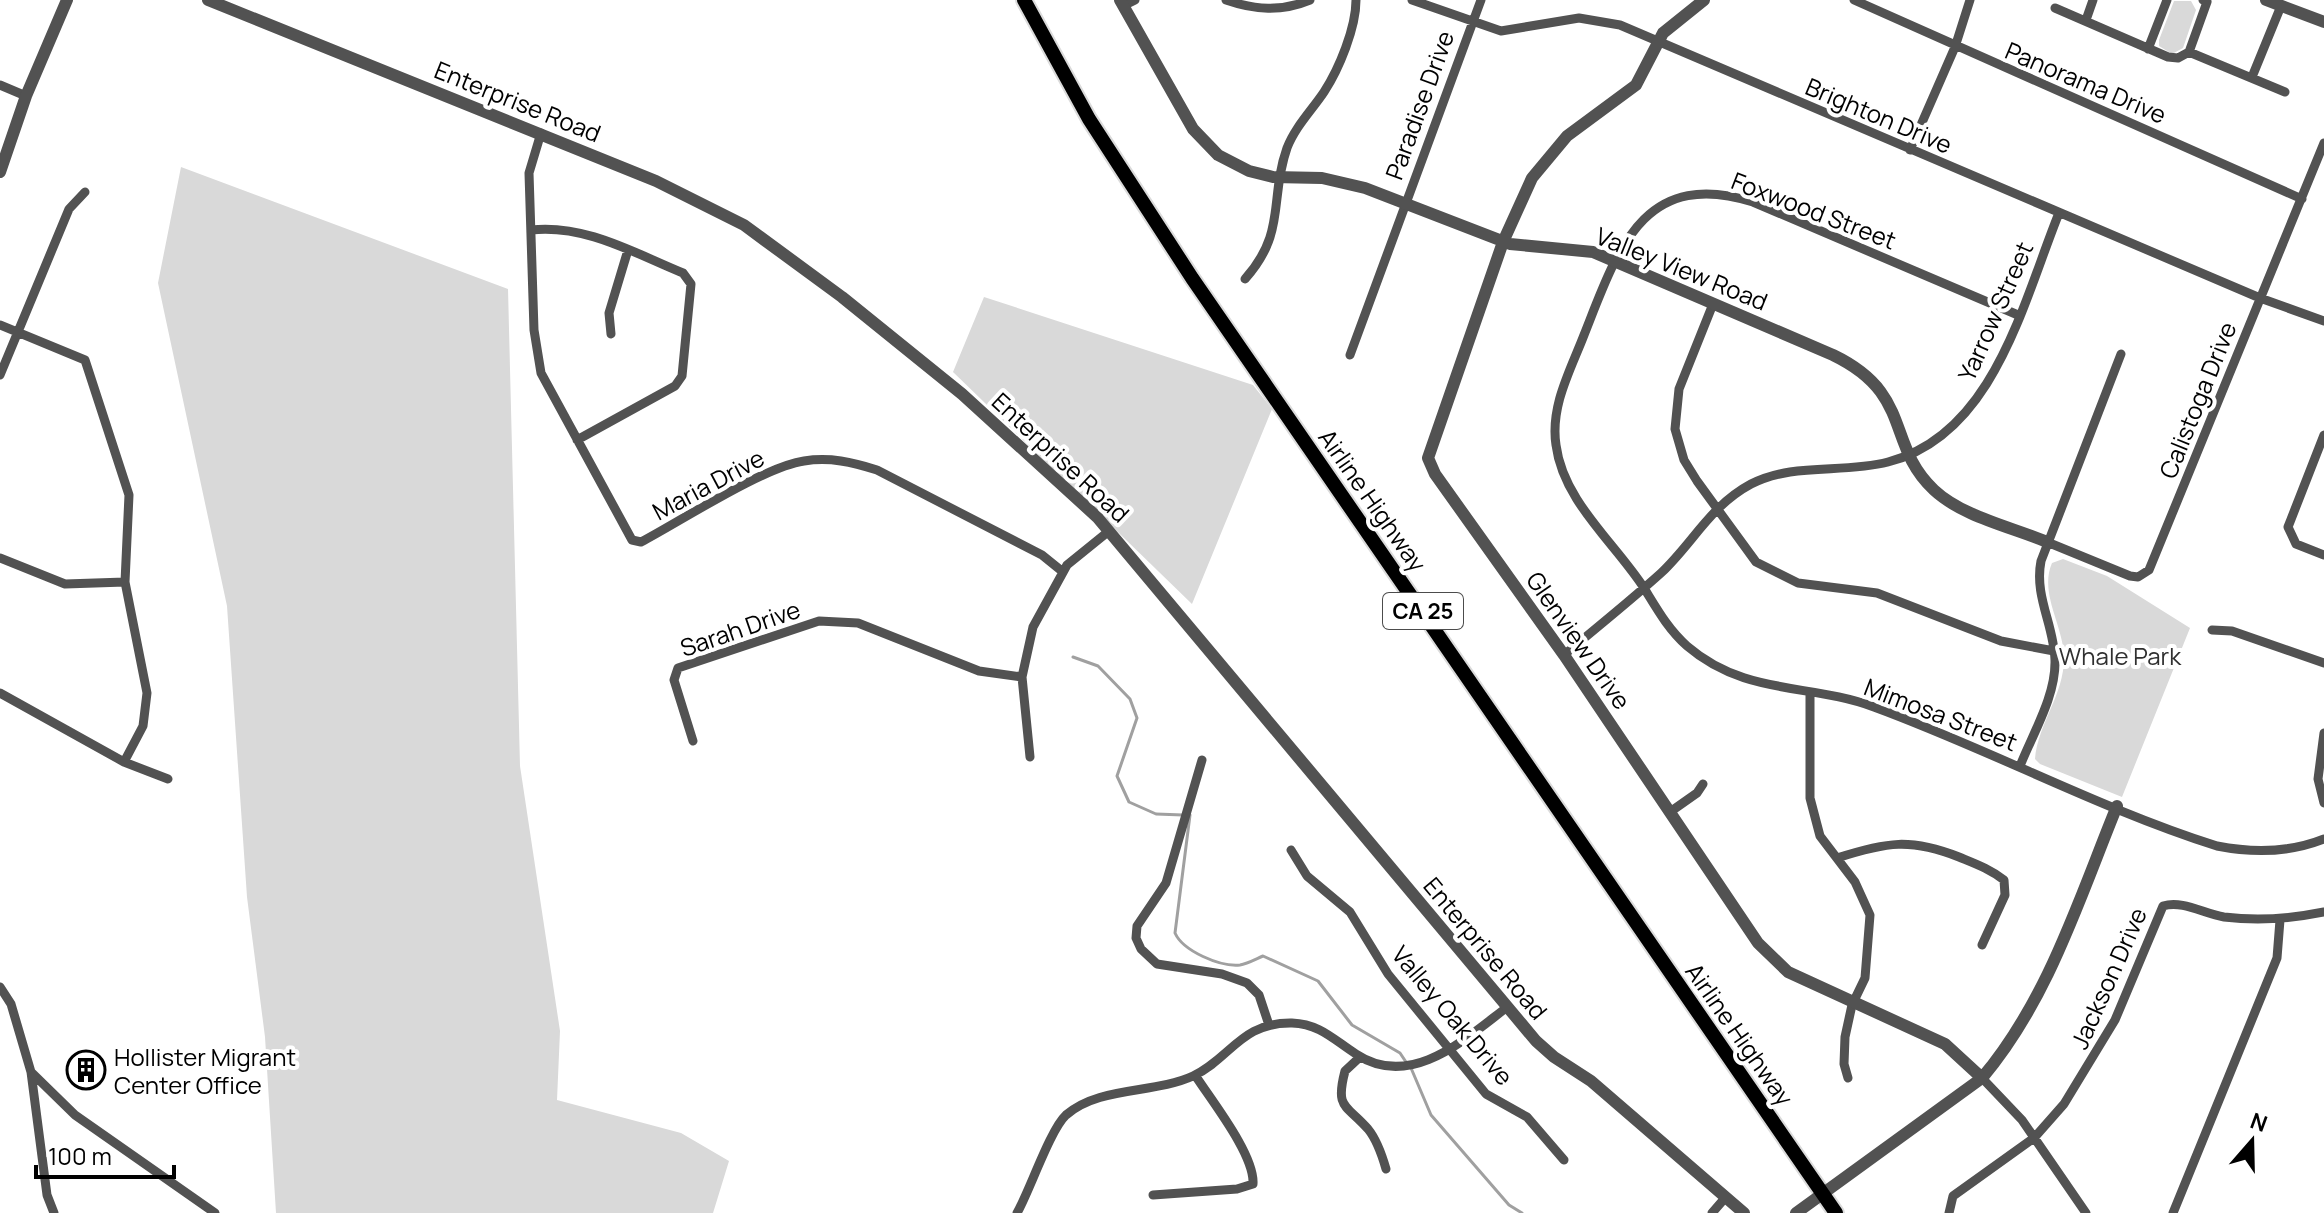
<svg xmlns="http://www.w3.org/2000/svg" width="2324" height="1213" viewBox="0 0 2324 1213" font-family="Manrope,sans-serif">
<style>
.green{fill:#d9d9d9}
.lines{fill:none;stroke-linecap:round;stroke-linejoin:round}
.stream{stroke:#a0a0a0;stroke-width:3}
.primary-casing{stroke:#dbdbdb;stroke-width:18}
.minor{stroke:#525252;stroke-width:9}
.tertiary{stroke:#525252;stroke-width:12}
.primary{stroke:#000;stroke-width:14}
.labels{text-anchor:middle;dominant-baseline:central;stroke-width:8;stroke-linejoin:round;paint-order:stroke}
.shield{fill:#fff;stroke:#4c4c4c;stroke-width:2}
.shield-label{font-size:22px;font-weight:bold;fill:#000}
.street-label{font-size:24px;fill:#000;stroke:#fff}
.park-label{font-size:24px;fill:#303030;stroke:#fff}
.poi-label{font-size:24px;fill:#000;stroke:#fff;text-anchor:start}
</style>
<rect width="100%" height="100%" fill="#fff"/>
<path class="green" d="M2174 1H2191L2196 10 2183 48 2172 54 2159 46V40Z
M181 167 508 289 520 766 560 1031 557 1100 681 1133 729 1161 713 1213H276L265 1037 247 897 227 606 158 283Z
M984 297 1253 385 1272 409 1192 604 953 372Z
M2063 559 2107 576 2190 628 2122 797 2040 764 2035 759C2038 723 2065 694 2064 656 2063 625 2039 593 2052 563Z"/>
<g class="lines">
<path class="stream" d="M1073 657 1098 666 1130 699 1137 718 1117 776 1129 802 1156 814 1183 815
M1190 815 1175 933C1183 951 1220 967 1240 965 1247 964 1256 959 1263 956L1318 981 1352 1025 1400 1053 1406 1062
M1411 1068 1431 1115 1509 1205 1522 1213"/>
<g class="primary-casing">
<path id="primary" d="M1024 0 1089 119 1192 278 1836 1213"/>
</g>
<path class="minor" d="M1226 0C1255 10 1281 12 1310 0
M1412 0 1501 31 1579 18 1620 25 2260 298 2324 321
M1854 0 2302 199
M1123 6 1135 0
M2055 8 2168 57 2178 58 2189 52 2285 92
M2086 20 2093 0
M2148 49 2167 0
M2189 52 2207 2 2203 0
M2252 77 2281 6
M0 85 26 96
M541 133 529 173 534 330 541 373 632 540 641 542C681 521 763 467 804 461 830 457 852 462 877 470L1042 555 1063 572
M1910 150 1955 47 1970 0
M531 230C585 224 634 253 683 273L691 284 682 376 675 386 577 440
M1245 279C1287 232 1269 199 1287 148 1295 127 1312 110 1324 92 1339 69 1356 28 1356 0
M1713 304 1679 389 1675 429 1684 460 1697 481 1756 562 1798 583 1877 593 2001 641 2054 651
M2018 315 1753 202C1642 167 1617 252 1584 335 1571 369 1550 406 1556 445 1563 501 1615 543 1644 588 1657 609 1668 629 1687 646 1745 696 1810 683 1874 707 1989 749 2100 809 2217 846 2253 853 2289 853 2324 839
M0 325 85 360 129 495 125 582 147 693 143 726 124 762
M611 334 609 313 628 250
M1350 355 1481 0
M0 375 69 209 85 192
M2324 435 2288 527 2296 544 2324 555
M2047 542 2130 576 2138 577 2149 570 2324 143
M0 558 65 584 125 582
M2212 630 2232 631 2324 663
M1564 655C1596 628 1630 601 1661 573 1693 543 1710 506 1751 484 1794 462 1842 474 1888 462 1994 435 2023 302 2059 213
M0 693 124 762 168 779
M1810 694V798L1820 836 1855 882 1870 915 1865 978 1852 1005 1845 1037 1844 1064 1848 1078
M2324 733 2318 779 2324 803
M693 741 674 680 678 668 819 621 858 623 979 671 1022 677
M1030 757 1022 677 1033 627 1067 565 1109 531
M1202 760 1166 883 1137 926 1136 938 1141 949 1157 964 1222 974 1247 983 1259 995 1269 1025
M2020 766C2033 733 2056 696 2055 660 2054 625 2034 596 2041 561L2121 354
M1670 812 1697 793 1703 784
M1291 850 1307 876 1350 912 1388 974 1486 1094 1527 1117 1564 1160
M1837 858C1887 842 1910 838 1959 857 1976 864 1990 869 2004 880L2005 895 1982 945
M0 987 11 1004 31 1072 75 1115 215 1213
M1360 1057 1345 1071C1335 1109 1346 1104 1368 1129 1377 1140 1382 1155 1386 1169
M31 1072 47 1195 54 1213
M1982 1078 2022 1120 2086 1213
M1153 1195 1237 1189 1253 1184C1255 1155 1211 1100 1195 1075
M1017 1213C1030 1190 1050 1130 1066 1115 1099 1086 1154 1094 1193 1076 1231 1058 1241 1022 1292 1023 1320 1024 1334 1040 1356 1054 1410 1090 1464 1040 1506 1008
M1712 1213 1725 1198
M1949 1213 1953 1196 2034 1138 2064 1104 2115 1020 2163 906C2183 900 2204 914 2224 917 2258 921 2290 919 2324 912
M2173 1213 2277 958 2280 920"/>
<path class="tertiary" d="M208 0 656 181 744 225 842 297 962 394 1097 517 1536 1041 1554 1057 1591 1081 1744 1213
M1120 0 1193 129 1218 155 1249 171 1273 177 1322 178 1365 188 1510 244 1593 252 1833 355C1914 394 1885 444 1934 490 1963 517 2012 527 2047 542
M1704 0 1663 33 1636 85 1567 136 1532 178 1503 242 1428 458 1435 474 1564 655 1758 943 1788 972 1945 1044 1982 1078
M2266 0 2324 22
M0 172 26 96 67 0
M1796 1213 1982 1078C2048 1000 2079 899 2117 806"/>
<use href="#primary" class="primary"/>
</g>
<defs>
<g id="building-ring" transform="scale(2)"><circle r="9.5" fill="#fff" stroke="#000" stroke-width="1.5"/><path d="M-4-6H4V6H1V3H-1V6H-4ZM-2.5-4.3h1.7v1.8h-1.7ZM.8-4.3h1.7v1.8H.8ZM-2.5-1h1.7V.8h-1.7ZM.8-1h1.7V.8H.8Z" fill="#000"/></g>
</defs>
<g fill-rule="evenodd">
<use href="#building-ring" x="86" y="1070"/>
</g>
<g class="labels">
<rect class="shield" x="1383" y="593" width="80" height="36" rx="6"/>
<g class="shield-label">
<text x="1423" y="611">CA 25</text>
</g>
<g class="street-label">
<text transform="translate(2086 82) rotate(23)">Panorama Drive</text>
<text transform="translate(518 101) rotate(22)">Enterprise Road</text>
<text transform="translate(1419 105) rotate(-70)">Paradise Drive</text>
<text transform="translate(1879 115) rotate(23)">Brighton Drive</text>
<text transform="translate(1814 210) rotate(21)">Foxwood Street</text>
<text transform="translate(1682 268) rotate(22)">Valley View Road</text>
<text transform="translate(1995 311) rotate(-66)">Yarrow Street</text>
<text transform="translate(2197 400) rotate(-68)">Calistoga Drive</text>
<text transform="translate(1061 457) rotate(43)">Enterprise Road</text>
<text transform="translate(708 484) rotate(-28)">Maria Drive</text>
<text transform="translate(1373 500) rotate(55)">Airline Highway</text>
<text transform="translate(740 628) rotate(-19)">Sarah Drive</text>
<text transform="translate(1579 640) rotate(55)">Glenview Drive</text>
<text transform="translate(1941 714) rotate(21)">Mimosa Street</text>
<text transform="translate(1486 948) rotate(50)">Enterprise Road</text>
<text transform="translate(2108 978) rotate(-66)">Jackson Drive</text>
<text transform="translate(1453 1015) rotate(50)">Valley Oak Drive</text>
<text transform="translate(1740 1034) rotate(55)">Airline Highway</text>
</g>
<g class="park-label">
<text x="2120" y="655">Whale Park</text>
</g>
<g class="poi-label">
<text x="114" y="1056">Hollister Migrant<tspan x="114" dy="28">Center Office</tspan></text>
</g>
</g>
<g transform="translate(2252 1141) rotate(20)" stroke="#ffffff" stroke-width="6" paint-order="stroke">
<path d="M0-6L14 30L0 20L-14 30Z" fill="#000000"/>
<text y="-12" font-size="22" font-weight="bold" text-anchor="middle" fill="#000000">N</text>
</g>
<path d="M36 1165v12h138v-12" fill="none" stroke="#000000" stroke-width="4"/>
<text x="48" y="1165" font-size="24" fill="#000000" stroke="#ffffff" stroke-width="6" paint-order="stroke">100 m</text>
</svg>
